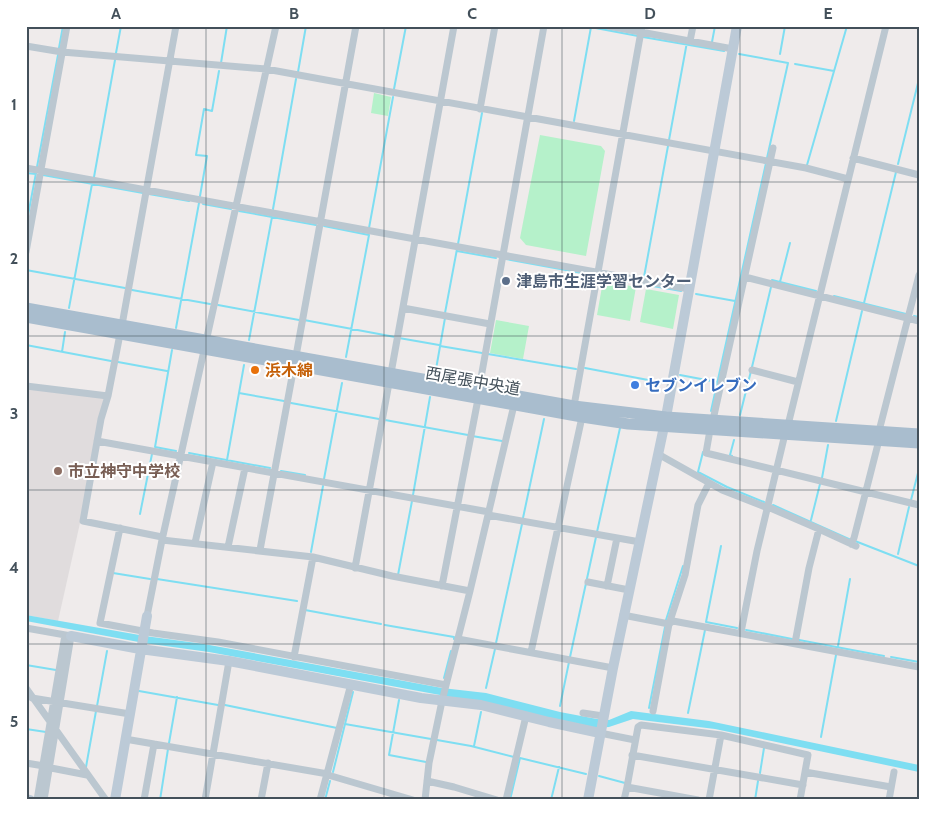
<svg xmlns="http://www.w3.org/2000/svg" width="945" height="826" viewBox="0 0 945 826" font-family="Cabin,'Noto Sans JP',sans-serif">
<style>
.education{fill:#e0dcdd}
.green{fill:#b5f1ca}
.water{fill:#7edef2}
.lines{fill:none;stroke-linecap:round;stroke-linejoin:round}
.stream{stroke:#7edef2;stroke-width:2}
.street{stroke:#bbc7d0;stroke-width:7}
.secondary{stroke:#bccad7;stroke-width:10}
.primary{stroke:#a9bdce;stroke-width:11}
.grid{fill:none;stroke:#43505a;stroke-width:1;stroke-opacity:0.55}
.service-dot{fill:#5c6f8a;stroke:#fff;stroke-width:2}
.food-dot{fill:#e8710a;stroke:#fff;stroke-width:2}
.shop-dot{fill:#3f7fe0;stroke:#fff;stroke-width:2}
.education-dot{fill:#8d6e63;stroke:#fff;stroke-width:2}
.labels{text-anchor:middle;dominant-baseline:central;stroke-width:4;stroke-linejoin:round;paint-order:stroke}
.service-label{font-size:16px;font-weight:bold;fill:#4e5e75;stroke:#fff;text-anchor:start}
.food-label{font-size:16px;font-weight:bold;fill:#c56008;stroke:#fff;text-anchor:start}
.street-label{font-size:16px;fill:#43505a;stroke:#fff}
.shop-label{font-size:16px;font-weight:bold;fill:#366cbe;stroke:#fff;text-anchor:start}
.education-label{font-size:16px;font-weight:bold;fill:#785e54;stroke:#fff;text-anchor:start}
.neatline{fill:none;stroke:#43505a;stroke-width:2}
.grid-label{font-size:16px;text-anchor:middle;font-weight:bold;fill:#43505a}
</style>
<rect width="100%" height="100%" fill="#efebeb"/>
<path class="education" d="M26 389 103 398 105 401 80 523 58 621 26 615Z"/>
<path class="green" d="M374 93 391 97 388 116 371 113Z
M540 135 601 146 605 151 586 256 526 245 520 238Z
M603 281 636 287 630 321 597 315Z
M646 289 679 295 673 329 640 322Z
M496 320 529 326 523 359 490 353Z"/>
<path class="water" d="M26 615 145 636 204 644 442 688 486 693 560 712 597 719 609 720 631 711 709 721 919 765V772L715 729 633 719 609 727 595 728 440 695 209 652 144 643 26 621Z"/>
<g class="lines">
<path class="stream" d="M585 26 638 36
M643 37 724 51
M712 42 715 26
M59 48 63 26
M116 53 121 26
M739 54 788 63 767 158
M780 54 785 26
M221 63 227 26
M795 64 834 71
M298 72 306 26
M394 89 406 26
M574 121 591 27
M669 140 687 42
M898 164 919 79
M807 165 847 26
M37 167 58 55
M26 173 36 174
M43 175 143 193
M94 177 115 60
M149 194 189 201
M200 196 207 156 196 155 204 109 212 111 219 71
M203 204 231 209
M273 209 296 79
M239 211 316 225
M26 226 36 173
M324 226 369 235 346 357
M369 228 393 97
M458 244 482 113
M457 251 496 258
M506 259 593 275
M26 270 125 288
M602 277 681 291
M644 277 668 146
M772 280 816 291
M780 282 790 243
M132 290 210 304
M696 294 735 301
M834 296 906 314
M864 303 896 172
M218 305 299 320
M69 308 92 184
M445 313 457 249
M914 316 919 317
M304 320 395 337
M176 328 199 203
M399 338 439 345
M249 340 272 217
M26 345 111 361
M440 346 482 353
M172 350 155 447 176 451
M62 352 65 332
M488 354 576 369
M118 362 167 371
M752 367 771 287
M585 368 664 383
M435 375 445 318
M680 375 717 382
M239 393 284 401
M291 403 379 419
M711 411 766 163
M740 415 751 371
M385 420 468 435
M836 421 862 311
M472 436 502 441
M703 452 698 472 727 487 764 502
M189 453 270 468
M732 456 730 455 734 440
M227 460 244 365
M281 471 305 475
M822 478 828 445
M324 479 342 383
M413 495 430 397
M911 500 919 469
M773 505 851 540
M140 514 152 454
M523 518 544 419
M811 520 820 484
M597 532 620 428
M855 541 919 566
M721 546 706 622 737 628
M311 552 323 486
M898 554 909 507
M113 573 150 579
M398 575 412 501
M157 579 297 601
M305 610 381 624
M666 620 683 566
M385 625 454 637V639
M746 630 792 639
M799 640 884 656
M496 643 522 524
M838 646 850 579
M570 657 596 537
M891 657 919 662
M26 665 56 670
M444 678 451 651
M486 688 495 649
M139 691 218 705
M399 700 389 755 426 762
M225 705 337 728
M97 706 107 651
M560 706 569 662
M649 708 665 627
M688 713 705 630
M345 724 431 739
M26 729 46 732
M821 737 836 655
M437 740 471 746 514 757
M169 743 177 697
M474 746 481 712
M520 758 586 774
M919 758V757
M86 767 96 711
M333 772 353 692
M760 773 764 748
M599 776 625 783
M160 800 168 749
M325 800 330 781
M510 800 520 758
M551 800 559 767
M755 800 758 781"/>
<path class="street" d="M608 26 733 49
M690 41 693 26
M26 46 62 52 266 69 806 168 848 179
M480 109 495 26
M853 158 919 175
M26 168 689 289
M26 252 67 26
M745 277 919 321
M403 308 490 324
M122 325 176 26
M120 334 108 396 101 419 83 521 162 537
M296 356 356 26
M752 370 798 382
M391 373 454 26
M26 386 108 396
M479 389 544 26
M574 406 642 26
M713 420 773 148
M788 425 886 26
M710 430 706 453 919 505
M879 431 919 275
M97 441 489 512
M658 454 722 490 768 508
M768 507 819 529 856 546
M488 515 640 542
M120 528 100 623 153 633 218 642 446 685
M162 540 313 557 392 576 470 591
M195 543 213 462
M851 544 854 538 879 440
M228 547 245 468
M260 550 294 366
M355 568 389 383
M588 582 629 590
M442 586 478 399
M607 586 617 538
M623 615 669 624 673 621 919 667
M147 616 162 540 276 26
M26 628 71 636 44 800
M741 632 757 551 785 434
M458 639 613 668
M795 643 809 568 819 529
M531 652 582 417
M294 657 313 557
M26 688 106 800
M32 698 130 714
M653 711 669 624 685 575 698 505 709 483
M583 713 603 716
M600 733 635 740
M125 739 328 774
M632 755 803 785
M26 763 44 766
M46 767 87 775
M805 772 891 787
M328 775 413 800
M427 781 454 787 497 800
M37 800 65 635
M144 800 154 744
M205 800 229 661
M261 800 268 763
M320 800 351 684
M425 800 429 763 442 701 470 591 514 405
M506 800 526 716
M624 800 627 787
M698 800 627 787 638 727 641 725 721 735 808 755 800 800
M709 800 721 735
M889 800 894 772"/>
<path class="secondary" d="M71 636 140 649 229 661 421 698 481 705 549 722 600 733
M26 799 30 800
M115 800 147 616
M588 800 613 668 666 417 737 26"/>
<path class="primary" d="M26 308 574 406 666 417 919 434
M26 317 582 417 628 424 919 443"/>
</g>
<path class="grid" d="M206 26V800M384 26V800M562 26V800M740 26V800M26 182H919M26 336H919M26 490H919M26 644H919"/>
<circle class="service-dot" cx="506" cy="281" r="5"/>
<circle class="food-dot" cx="255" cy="370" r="5"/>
<circle class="shop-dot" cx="635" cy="385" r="5"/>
<circle class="education-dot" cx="58" cy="471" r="5"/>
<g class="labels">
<g class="service-label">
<text x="516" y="281">津島市生涯学習センター</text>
</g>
<g class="food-label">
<text x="265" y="370">浜木綿</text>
</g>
<g class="street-label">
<text transform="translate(473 381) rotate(10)">西尾張中央道</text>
</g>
<g class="shop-label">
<text x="645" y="385">セブンイレブン</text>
</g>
<g class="education-label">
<text x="68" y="471">市立神守中学校</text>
</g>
</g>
<rect width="945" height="826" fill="none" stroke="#ffffff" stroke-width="55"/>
<rect x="28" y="28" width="890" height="770" class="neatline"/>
<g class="grid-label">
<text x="116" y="19">A</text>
<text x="294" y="19">B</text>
<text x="472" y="19">C</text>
<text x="650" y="19">D</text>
<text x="828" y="19">E</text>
<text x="14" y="110">1</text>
<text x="14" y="264">2</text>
<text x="14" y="419">3</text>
<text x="14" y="573">4</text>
<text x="14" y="727">5</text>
</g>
</svg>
